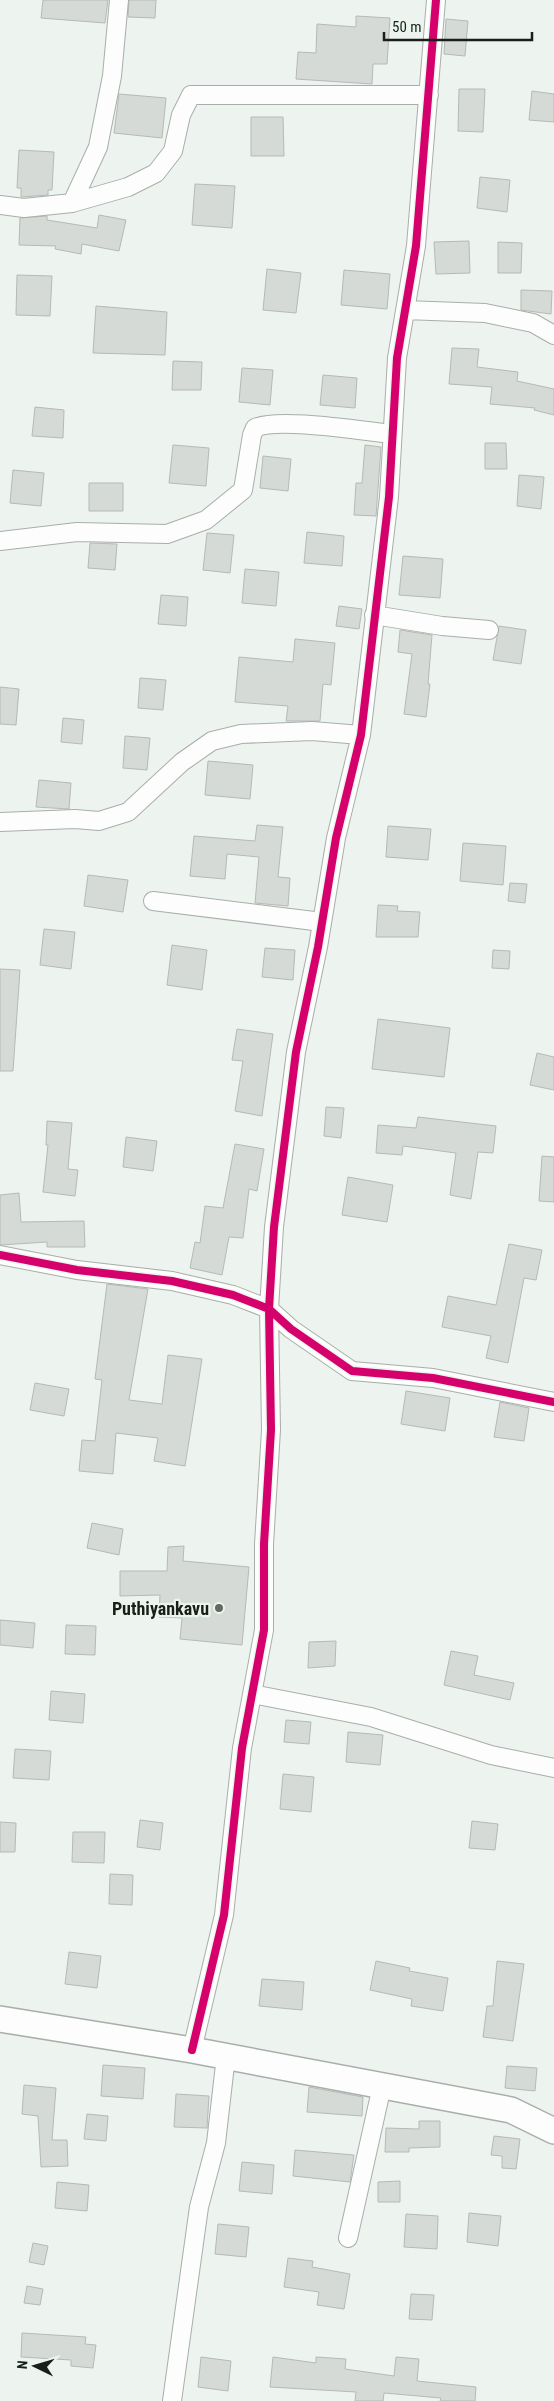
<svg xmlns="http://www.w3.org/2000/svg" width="554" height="2401" viewBox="0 0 554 2401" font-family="'Roboto Condensed',sans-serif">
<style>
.building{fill:#d5dad6;stroke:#b5bab6}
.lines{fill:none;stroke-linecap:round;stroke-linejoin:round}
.street-casing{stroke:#a9aeaa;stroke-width:20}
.secondary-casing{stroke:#a9aeaa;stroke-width:28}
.street{stroke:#fcfdfc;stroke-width:18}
.secondary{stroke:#fcfdfc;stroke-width:25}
.cycleway-casing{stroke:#eaf6ed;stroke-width:11}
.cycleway{stroke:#d6006c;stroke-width:8}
.poi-dot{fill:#636965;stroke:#eaf6ed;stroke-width:2}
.labels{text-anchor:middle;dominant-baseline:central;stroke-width:4.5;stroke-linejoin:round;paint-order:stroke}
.poi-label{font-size:18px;font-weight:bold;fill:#191e1b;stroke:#eaf6ed;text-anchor:end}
</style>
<rect width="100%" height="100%" fill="#edf3ee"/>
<path class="building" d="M43 0H108L105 23 41 18Z
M129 0H156L155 18 128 17Z
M356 16 390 18 387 64H373L372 84 296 79 298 52 316 53 317 24 356 27Z
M446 19 468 21 465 56 444 54Z
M459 89H485L483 132 458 131Z
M532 91 554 94V122L529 120Z
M119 94 166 98 162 138 114 133Z
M251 117H283L284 156H251Z
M19 150 54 152 52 190H48V195L21 197V188H17Z
M480 177 510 180 507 212 477 208Z
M195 184 235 186 232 228 192 225Z
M99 215 126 220 119 251 82 244 81 254 55 249 56 246 19 245 20 218 47 216V220L97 228Z
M469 241 470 273 436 274 434 242Z
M498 242 522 243 521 273H498Z
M267 269 301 273 296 313 263 310Z
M344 270 390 274 387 309 341 305Z
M17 275 52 276 50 316 16 315Z
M521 290 552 291 551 314 521 310Z
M96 306 167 312 165 355 93 353Z
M452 348 479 349 477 367 518 372 517 381 554 389V415L534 410 535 408 490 404 492 387 449 384Z
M173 361 202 362 201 390H172Z
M242 368 273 370 270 405 239 402Z
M323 375 357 378 355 408 320 405Z
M35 407 64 410 63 438 32 436Z
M485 443H506L507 469H485Z
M173 445 209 448 206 486 169 483Z
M365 445 381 447 376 516 354 515 356 483H362Z
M263 456 291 459 288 491 260 488Z
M13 470 44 473 41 506 10 503Z
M519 475 544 477 541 509 517 506Z
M89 483H123V511H89Z
M307 532 344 536 342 566 304 563Z
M207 533 234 535 230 573 203 570Z
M90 543 117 544 115 570 88 568Z
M403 556 443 559 440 598 399 595Z
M245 569 279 572 276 606 242 603Z
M161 595 188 597 186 626 158 624Z
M339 606 362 609 359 629 336 626Z
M499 626 526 630 521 664 493 660Z
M400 630 432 635 428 684H430L426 717 404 714 412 654 398 652Z
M295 639 335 643 331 685 323 684 320 721H286L288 706 235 702 239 657 293 662Z
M140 678 166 680 163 710 138 708Z
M0 687 19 689 16 725 0 724Z
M63 718 84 720 82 744 61 742Z
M125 736 150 738 147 770 123 768Z
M208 761 253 765 250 799 205 795Z
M39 780 71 783 69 809 36 807Z
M257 825 283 827 278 877 290 878 288 906 255 903 259 857 227 854 225 879 190 876 194 836 255 841Z
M388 826 431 829 428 860 386 857Z
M463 843 506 846 503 885 460 881Z
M88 875 128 880 123 912 84 906Z
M510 883 527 884 525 903 508 901Z
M378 905 398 906 397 911 420 912 418 937H376Z
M44 929 75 932 71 969 40 965Z
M172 945 207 950 202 990 167 985Z
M265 948 295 950 293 980 262 977Z
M493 950 510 951 509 969 492 968Z
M0 969 20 970 13 1071H0Z
M378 1019 450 1028 444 1077 372 1069Z
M237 1029 273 1034 262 1116 235 1111 243 1061 232 1060Z
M537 1053 554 1057V1090L530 1085Z
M326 1107 344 1108 341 1138 324 1136Z
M418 1117 496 1126 493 1153 478 1152 471 1199 450 1195 456 1153 403 1146 402 1155 376 1153 378 1125 416 1128Z
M47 1121 72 1123 68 1169 78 1170 75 1196 43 1192 48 1145H46Z
M126 1137 157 1141 153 1171 123 1167Z
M235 1144 264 1149 257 1191 249 1189 243 1238 229 1237 222 1275 190 1268 195 1242 200 1243 205 1206 223 1208Z
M542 1156 554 1157V1202L539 1201Z
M348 1177 393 1185 387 1222 342 1215Z
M19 1193 21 1222 84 1221 85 1247H47V1242L0 1245V1195Z
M509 1244 542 1250 536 1280 524 1278 508 1363 486 1358 491 1336 442 1327 448 1296 496 1305Z
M107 1284 148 1289 129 1400 162 1404 168 1355 202 1359 185 1466 154 1461 158 1438 116 1433 113 1474 79 1471 82 1440 95 1441 102 1380 95 1379Z
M35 1383 69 1389 64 1416 30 1410Z
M406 1391 450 1398 445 1431 401 1424Z
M500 1402 529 1408 524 1441 494 1437Z
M92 1523 123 1529 119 1555 87 1548Z
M184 1546 183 1561 249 1567 242 1645 180 1639 182 1618 159 1617 160 1595 120 1596V1571H167L168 1547Z
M0 1620 35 1623 33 1648 0 1645Z
M66 1625 96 1626 95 1655 65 1654Z
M336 1641 335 1666 308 1668 309 1642Z
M451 1651 478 1656 474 1675 514 1683 510 1700 444 1685Z
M51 1691 85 1694 83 1723 49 1720Z
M286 1720 311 1722 309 1744 284 1742Z
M348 1732 383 1735 380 1765 346 1762Z
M15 1749 51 1751 49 1780 13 1778Z
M283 1774 314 1777 311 1812 280 1809Z
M140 1820 163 1823 160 1850 137 1847Z
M472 1821 498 1824 495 1850 469 1848Z
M0 1822 16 1823 15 1852H0Z
M73 1832H105L104 1863 72 1862Z
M110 1874 133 1875 132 1905 109 1904Z
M69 1952 101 1956 97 1988 65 1984Z
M376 1961 410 1968 409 1971 448 1978 443 2011 411 2006 412 1999 370 1990Z
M497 1961 524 1964 513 2041 483 2037 487 2006H493Z
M262 1979 304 1982 302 2010 259 2006Z
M103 2065 145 2068 143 2099 101 2096Z
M507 2066 537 2068 535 2091 505 2088Z
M24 2085 56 2088 52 2140H67L68 2166 41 2167 38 2116 22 2114Z
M309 2087 363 2097 362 2116 307 2112Z
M176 2094 209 2096 207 2128 174 2127Z
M87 2114 108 2116 106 2141 84 2139Z
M419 2121H440V2147L409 2148V2152H385L386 2128 419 2129Z
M494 2136 520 2139 516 2169 502 2168V2156L491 2155Z
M295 2150 354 2155 350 2182 293 2176Z
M242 2162 274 2165 272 2194 239 2191Z
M400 2181V2202H378V2182Z
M57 2182 89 2185 87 2211 55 2208Z
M469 2213 501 2216 498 2246 467 2242Z
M406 2214 438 2216 437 2249 404 2247Z
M218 2224 249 2227 246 2257 215 2254Z
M33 2243 48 2246 44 2265 29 2262Z
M288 2258 313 2261 312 2267 350 2274 344 2309 317 2305 319 2292 284 2287Z
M27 2286 43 2289 40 2305 24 2303Z
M411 2294 434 2295 432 2320 409 2319Z
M22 2333 86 2337 85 2344 96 2345 93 2368 71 2366V2360L21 2357Z
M201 2357 231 2361 228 2391 198 2387Z
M273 2357 316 2363V2357L346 2359 345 2369 394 2376 396 2357 419 2359 417 2381 476 2387 475 2401H440L441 2398 384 2393 383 2401H355L356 2392 270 2387Z"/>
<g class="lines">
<g class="street-casing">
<path id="street" d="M436 0 416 246 397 358 389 497 361 735 336 838 318 947 296 1052 274 1227 269 1309 291 1329 352 1371 433 1378 554 1402
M72 203 98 147 112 76 119 0
M0 205 24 208 72 203 128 187 156 173 173 151 181 115 191 95H429
M405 310 485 313 533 323 554 335
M0 541 77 532 167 534 206 520 243 490 252 435 255 428C278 417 362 431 392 434
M374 615 442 626 489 630
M0 822 75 819 99 821 128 812 182 762 212 741 241 734 312 731 361 735
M153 901 322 922
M0 1255 77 1270 172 1281 233 1295 269 1309 271 1430 264 1544V1630L242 1748 224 1915 192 2050
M252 1694 371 1717 491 1755 554 1768
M348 2238 382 2086
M172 2401 199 2207 216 2143 226 2056"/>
</g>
<g class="secondary-casing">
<path id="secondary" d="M0 2019 192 2050 511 2110 554 2131"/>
</g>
<use href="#street" class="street"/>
<use href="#secondary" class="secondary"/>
<g class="cycleway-casing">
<path id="cycleway" d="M436 0 416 246 397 358 389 497 361 735 336 838 318 947 296 1052 274 1227 269 1309 291 1329 352 1371 433 1378 554 1402
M0 1255 77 1270 172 1281 233 1295 269 1309 271 1430 264 1544V1630L242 1748 224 1915 192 2050"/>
</g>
<use href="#cycleway" class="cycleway"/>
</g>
<circle class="poi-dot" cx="219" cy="1608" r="5"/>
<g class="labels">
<g class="poi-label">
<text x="209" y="1608">Puthiyankavu</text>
</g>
</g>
<g transform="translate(35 2366) rotate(275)" stroke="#eaf6ed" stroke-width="4" paint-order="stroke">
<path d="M0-4L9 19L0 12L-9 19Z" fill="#191e1b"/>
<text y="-8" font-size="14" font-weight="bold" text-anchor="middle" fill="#191e1b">N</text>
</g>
<path d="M384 32v8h148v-8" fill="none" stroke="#191e1b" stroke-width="2.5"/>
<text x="392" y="32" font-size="15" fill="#191e1b" stroke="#eaf6ed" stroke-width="4" paint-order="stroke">50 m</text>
</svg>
